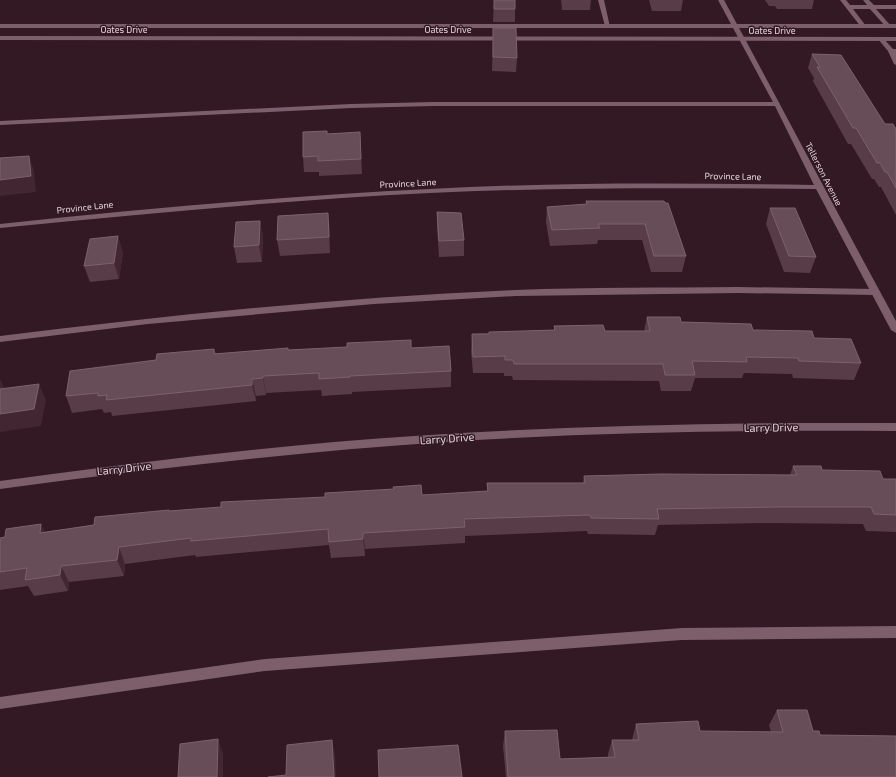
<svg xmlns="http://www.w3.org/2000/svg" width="896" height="777" viewBox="0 0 896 777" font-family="'Exo 2',sans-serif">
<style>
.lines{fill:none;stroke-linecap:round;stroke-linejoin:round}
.service{fill:#7d5f6c;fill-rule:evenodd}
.minor{fill:#7d5f6c;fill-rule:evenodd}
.secondary{fill:#7d5f6c;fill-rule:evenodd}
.wall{fill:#583c48}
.shaded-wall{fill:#422733}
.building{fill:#674d58;stroke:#7b626c}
.labels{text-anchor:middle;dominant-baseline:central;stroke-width:3;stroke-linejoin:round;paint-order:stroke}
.far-street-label{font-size:9px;fill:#e5d3da;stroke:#321924}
.street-label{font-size:11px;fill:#e5d3da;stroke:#321924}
</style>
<rect width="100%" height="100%" fill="#321924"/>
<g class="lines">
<path class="service" d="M598 0H604L610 27 605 26Z
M840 0H846L850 5H867L863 0H869L874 5H896V9H876L891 26 886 27 870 9H853L866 26 861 27Z
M879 38H883L893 49H896V65L894 64 888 51 878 39Z
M433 102H777L780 104 777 106H433L351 108 0 125V121L351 104Z
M738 287 876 289 880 292 876 295 738 293 516 296 374 304 148 324 0 342V336C171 315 343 297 515 290 589 287 664 288 738 287Z
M896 626V638L682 640 265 671 0 709V697L265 659 682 628Z"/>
<path class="minor" d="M718 0H724C782 107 838 215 896 321V333L891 330 816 189C688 188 559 187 430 193 286 200 143 214 0 228V224C143 209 285 196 429 189 557 182 686 183 814 185L774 104Z
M784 423H896V431C745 430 595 432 445 442 296 452 148 469 0 489V481C111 466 222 452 334 442 483 429 633 425 784 423Z"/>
<path class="secondary" d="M0 24H896V28H0Z
M0 36 896 37V41L0 40Z"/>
</g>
<path class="wall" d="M494 0 515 9V22H493Z
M561 0H591L590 10H562Z
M649 0H683L681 11H652Z
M765 0H814L812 9H777L775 6H769Z
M493 28 517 58 516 72 492 71Z
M812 54 885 124 896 129V215L881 187H879L874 179H872L851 144H848L813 81 814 78 808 68Z
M360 132 362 174 319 176V172H304L303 157 327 134Z
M586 201H664L686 256 682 272H651L642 240H598L597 244 550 246 546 222 547 207 586 204Z
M770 208 816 257 810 273 784 272 766 224Z
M437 212 464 240V256L439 257 437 228Z
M260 221 263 237 262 262 237 263 234 247Z
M330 229V253L280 256 277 240Z
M123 252 119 279 90 282 84 266Z
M647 317 681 322 753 330 814 338 861 363 854 380 793 378 792 374 744 373 742 378H695L691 391H661L659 381 513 380 512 376H504V373H473L471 351 472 334 554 330V326L605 331H644Z
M411 348 451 371V387L352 392V394L322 396 321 390 266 393V395L256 396V401L112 416 111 412 104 413 102 409 72 413 66 396 156 360 214 349 216 354 288 350Z
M793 466 883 479H896V532L866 531 863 524 771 523 658 525 655 535 588 534 587 531 465 536V543L365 549V556L331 558 329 545 196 557 195 555 125 564 124 576 69 582 68 591 34 596 28 586 0 590V538L94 525 169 511 422 495 487 491V483H583L584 476 790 475Z
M777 710 820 735 896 777H506L503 746 505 731 560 759 608 757V754L612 740H632L636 724 700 731 771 732 769 725Z"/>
<path class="shaded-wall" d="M29 156 34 171 36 192 0 196V180Z
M328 213 330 229V253L329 237Z
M260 221 263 237 262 262 259 245Z
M118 236 123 252 119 279 114 263Z
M263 376 266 393V395L263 378Z
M0 379 8 396 0 394Z
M252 379 256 396V401L252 385Z
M39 384 46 400 41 426 0 432V414Z
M41 524 49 541 40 533Z
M363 533 365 549V556L363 539Z
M119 547 125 564 124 576 117 560Z
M61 566 69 582 68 591 60 575Z
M218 739 223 754V777H217Z
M332 740 335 754 336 777H334Z"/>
<path class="building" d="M494 0H515V9H494Z
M493 28H516L517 58 493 57Z
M812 54 841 55 885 124H893L896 129V188L887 172H885L880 163H877L856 128H853L817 67H820Z
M327 131V134L360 132 361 159 318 161V156L303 157V132Z
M29 156 31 176 0 180V158Z
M586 201H664L665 203H668L686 256H654L645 224H598L600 228 552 230 547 207 587 204Z
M770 208H795L816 257 789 256Z
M437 212 461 213 464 240 439 241Z
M328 213 329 237 277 240 278 216Z
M260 221 259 245 234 247 236 222Z
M118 236 114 263 84 266 90 239Z
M647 317H680L681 322 751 324 753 330 812 331 814 338 851 339 861 363 799 361 798 358 746 357 747 362 692 361 695 375H665L663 364H514L513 360H505V356L473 357 472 334H489V332L555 330 554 326 603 325 605 331H650Z
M411 340V348L449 346 451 371 350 376V377L319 379V373L263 376V378L252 379V385L106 400 107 395 98 396V393L66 396 70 371 156 360 157 354 214 349V354L288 348V350L347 347V343Z
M39 384 34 409 0 414V389Z
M793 466H821L822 470 880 471 883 479H896V515L874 514 871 507H777L657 509 659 519 591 518 590 515 464 519 465 527 363 533V539L329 542 328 529 191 541V538L119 547 117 560 61 566 60 575 25 580 27 568 0 572V538L5 537 6 529 41 524 40 533 94 525 95 517 169 510V511L221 507V502L325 497V493L394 489 393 487 421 485 422 495 488 491 487 483H585L584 476 661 474 797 475Z
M777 710H807L813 731H819L820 735 896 736V777H508L505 731 557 730 560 759 615 757 612 740H639L636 724 698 721 700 731 783 732Z
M218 739 217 777H178L180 744Z
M332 740 334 777H268L286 775 287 745Z
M458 745 462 777H379L378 750Z"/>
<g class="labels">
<g class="far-street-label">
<text x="124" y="29">Oates Drive</text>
<text x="448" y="29">Oates Drive</text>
<text x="772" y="30">Oates Drive</text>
<text transform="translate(824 174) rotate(63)">Tellerson Avenue</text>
<text transform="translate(733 176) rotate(1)">Province Lane</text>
<text transform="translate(408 183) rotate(-3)">Province Lane</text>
<text transform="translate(85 207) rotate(-6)">Province Lane</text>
</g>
<g class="street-label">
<text transform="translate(771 427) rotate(-1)">Larry Drive</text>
<text transform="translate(447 438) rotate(-4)">Larry Drive</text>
<text transform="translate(124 468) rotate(-6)">Larry Drive</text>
</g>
</g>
</svg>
